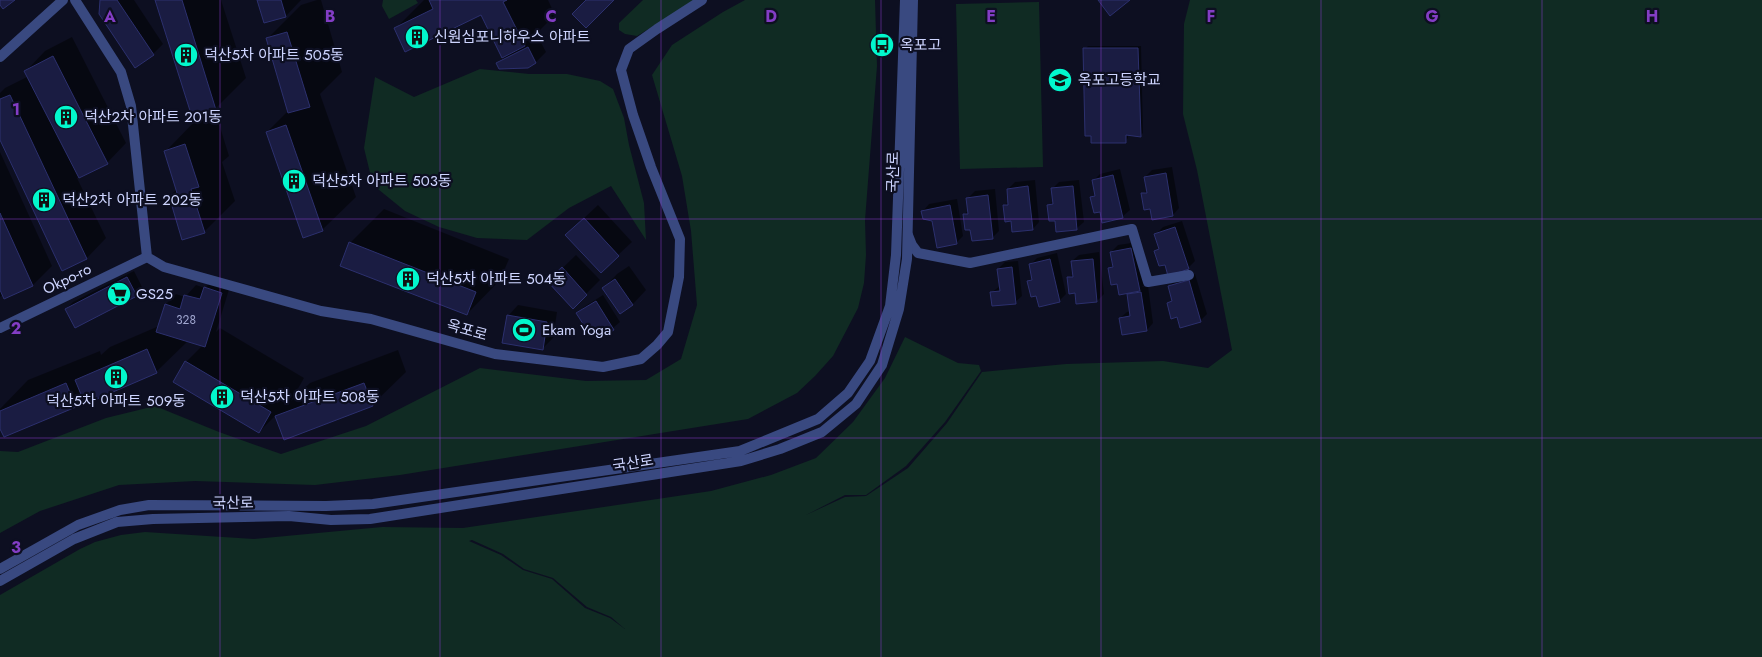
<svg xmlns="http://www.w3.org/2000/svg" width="1762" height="657" viewBox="0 0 1762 657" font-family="Jost,'Noto Sans KR',sans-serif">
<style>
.green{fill:#102b23;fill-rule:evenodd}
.shadow{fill:#0007}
.building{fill:#1a1c42;stroke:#2c306e}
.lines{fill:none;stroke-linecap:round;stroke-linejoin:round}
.minor{stroke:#394980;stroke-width:10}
.tertiary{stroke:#394980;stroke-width:10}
.grid{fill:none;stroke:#833dc5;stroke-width:1;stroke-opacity:0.55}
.labels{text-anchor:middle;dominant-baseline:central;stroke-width:4.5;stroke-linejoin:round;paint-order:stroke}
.number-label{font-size:12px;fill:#a1a7d0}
.poi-label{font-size:15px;fill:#ced5ff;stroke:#0d0f21;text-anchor:start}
.street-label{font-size:15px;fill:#ced5ff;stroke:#0d0f21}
.grid-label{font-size:16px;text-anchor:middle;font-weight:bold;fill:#833dc5;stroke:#0d0f21;stroke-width:4.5;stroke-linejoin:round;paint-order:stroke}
</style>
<rect width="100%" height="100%" fill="#0d0f21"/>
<path class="green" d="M383 0H416L418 3 389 19 382 6Z
M643 0H696L637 36 625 34 619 30V23Z
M745 0H875L877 66 865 220 866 255 864 283 858 308 833 356 815 376 797 393 748 419 400 475 315 485 195 481 119 485 40 511 0 533V451L18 452 106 418 155 406 219 432 281 454 366 426 480 368 586 381 646 380 681 359 697 305 691 231 682 176 652 75 672 45 723 12Z
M1190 0H1762V657H0V595L80 549 95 542 121 535 145 532 254 539 382 527 463 528 711 491 771 475 816 458 853 422 885 378 905 337 958 363 979 365 981 371 945 422 906 466 866 495H845L806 515 845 497 866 496 908 468 947 423 982 372 1066 364 1163 361 1208 368 1232 350 1197 170 1183 114 1184 24ZM472 540 503 554 524 569 553 578 587 607 611 617 625 629 610 618 585 608 552 579 523 570 501 555 469 541Z
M1039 2 1043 167 960 169 956 4Z
M480 69 529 74H567L600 81 613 89 624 118 629 145 644 203 646 240 611 186 569 208 527 240 477 238 439 227 405 211 373 185 364 148 375 77 414 97Z"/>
<path class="shadow" d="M101 0H134L163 44 153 54Z
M157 0H221L246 78 215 109Z
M258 0H301L286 16Z
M317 0H321L342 72 320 94 356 197 322 230 267 132 289 110 267 39 301 5Z
M424 0H548L555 15 528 42 538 37 546 52 536 62 497 63 504 57 482 13 395 29Z
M72 37 126 143 107 163 77 178 106 238 87 258 62 269 0 138V93L5 88 29 76 26 71 45 51Z
M1088 46H1141L1143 133 1140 136 1128 134V138L1125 142 1085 49Z
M216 114 229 156 222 162 235 201 204 232 170 196 177 189 166 151 196 120Z
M0 152 52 266 33 285 5 298 3 294 0 297Z
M1172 167 1179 208 1173 215 1143 194 1148 189 1145 177 1152 170Z
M1120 169 1130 210 1123 216 1103 221 1101 210 1091 198 1096 193 1093 181 1100 174Z
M1035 180 1039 222 1033 229 1004 206 1009 201 1008 189 1015 182Z
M1079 180 1084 222 1077 228 1057 230 1056 219 1049 205 1054 200 1052 189 1059 182Z
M995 189 999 231 992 238 964 215 969 209 968 198 975 191Z
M957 199 963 236 956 243 923 211 929 204Z
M598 205 632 242 618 255 581 221Z
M384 209 509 259 500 280 467 314 350 243Z
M1182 221 1195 261 1188 268 1165 263 1155 251 1160 247 1156 234 1163 227Z
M1138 242 1146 283 1142 287 1148 286 1153 323 1147 330 1120 318 1127 312 1131 311 1128 295 1133 291 1117 282 1109 269 1114 264 1111 252 1118 245Z
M1099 252 1104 294 1097 301 1069 278 1074 273 1072 261 1079 255Z
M1057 253 1066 294 1059 301 1028 282 1033 277 1030 265 1037 258Z
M576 255 600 280 573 307 549 281Z
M1018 261 1022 296 1015 302 991 293 1000 286 998 269 1005 262Z
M629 266 646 290 633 304 621 312 604 288 617 274Z
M134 271 143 289 136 295 66 309 73 302Z
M1195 274 1207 314 1200 321 1178 315 1168 303 1173 299 1169 286 1176 280Z
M215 277 231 283 216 332 220 328 304 378 291 401 310 383 398 350 406 372 372 405 284 438 276 415 259 432 175 382 186 362 203 345 188 341 156 372 84 398 75 406 0 426V409L28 380 100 351 101 355 110 347 159 326 166 304 176 294 185 297 196 285 205 288Z
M603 295 620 322 613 328 602 335 597 327 578 313 584 307Z
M518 305 557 312 553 338 542 349 508 316Z"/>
<path class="building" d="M0 0H15L3 9 0 5Z
M100 0H117L154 55 135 68 99 14Z
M155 0H182L216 110 192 117Z
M257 0H281L286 17 264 23Z
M429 0H507L503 2 525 46 502 58 481 15 405 52 394 28 433 9Z
M586 0H614L586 28 572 14Z
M1098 0H1130L1110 16Z
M287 32 310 107 288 113 266 38Z
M528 47 536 63 528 68 499 69 496 63Z
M1083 48H1138L1141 137 1126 135V143H1091V136H1085Z
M53 56 108 164 79 178 24 71Z
M10 95 87 259 62 271 0 140V99Z
M286 125 323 231 303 238 266 132Z
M185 144 199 187 191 189 205 233 182 240 169 196 177 193 164 151Z
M1166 173 1173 216 1152 220 1150 209 1144 210 1141 193H1147L1144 177Z
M1113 175 1123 218 1102 223 1100 212 1094 213 1090 197 1095 196 1092 180Z
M1028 186 1033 230 1012 232 1011 221 1005 222 1003 205H1008L1007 189Z
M1073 186 1077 230 1056 232 1055 221H1049L1047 205 1053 204 1051 188Z
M988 195 993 239 972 241 970 230H965L963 214H968L966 198Z
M950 205 957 244 937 248 932 221 923 219 921 211Z
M0 213 33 286 4 299 0 290Z
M584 218 619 256 601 273 565 235Z
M1175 227 1189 269 1168 276 1165 265 1159 266 1154 251 1159 249 1154 234Z
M349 242 476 292 467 315 340 266Z
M1131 248 1140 291 1119 295 1117 284 1111 285 1108 268 1113 267 1110 252Z
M1050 259 1060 302 1039 307 1036 296 1031 297 1027 281 1032 280 1029 264Z
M1093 259 1097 302 1076 304 1075 293 1069 294 1067 277H1073L1071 261Z
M562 267 587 295 573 309 547 281Z
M1012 267 1016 304 992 306 990 292 1000 291 997 269Z
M127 277 137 296 75 328 65 309Z
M615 279 633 305 620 314 602 288Z
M1189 280 1201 322 1180 328 1177 317 1171 319 1167 303 1172 301 1168 286Z
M204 287 222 293 205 347 156 332 165 304 180 309 184 295 200 299Z
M1141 292 1147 331 1122 335 1119 318 1130 316 1127 294Z
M596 301 614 330 602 337 597 328 589 333 576 313Z
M507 315 547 322 543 350 502 343Z
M147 349 157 373 85 404 75 380Z
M185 361 271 412 259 433 173 382Z
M66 383 76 407 4 437 0 429V411Z
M364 383 373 406 284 440 275 416Z"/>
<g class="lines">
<path class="minor" d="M908 235 912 245 918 253 970 263 1132 229 1148 282 1189 275
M0 328 147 257"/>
<path class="tertiary" d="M75 0 121 72 131 106 147 257 164 267 321 311 371 319 495 354 603 367 641 359 657 345 668 332 679 277 680 239 651 167 633 115 621 70 629 49 657 29 702 0
M0 57 63 0
M0 569 78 525 120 510 149 505 326 506 373 504 740 451 818 419 848 393 870 361 890 306 896 255 905 0
M0 581 74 539 117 522 153 519 289 516 331 520 370 519 741 461 780 449 822 432 856 404 882 365 899 309 907 259 913 0"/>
</g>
<path class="grid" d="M220 0V657M440 0V657M661 0V657M881 0V657M1101 0V657M1321 0V657M1542 0V657M0 219H1762M0 438H1762"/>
<defs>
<g id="building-disc" transform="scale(1.25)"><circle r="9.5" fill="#02f7cd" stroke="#0d0f21"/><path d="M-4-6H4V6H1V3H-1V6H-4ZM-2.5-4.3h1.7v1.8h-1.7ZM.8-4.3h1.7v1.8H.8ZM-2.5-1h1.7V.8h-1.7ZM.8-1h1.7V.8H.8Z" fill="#111"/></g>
<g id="bus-disc" transform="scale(1.25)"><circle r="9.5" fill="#02f7cd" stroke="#0d0f21"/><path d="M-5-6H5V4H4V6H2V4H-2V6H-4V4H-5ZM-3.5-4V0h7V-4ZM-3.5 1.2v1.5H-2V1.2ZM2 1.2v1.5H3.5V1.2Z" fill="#111"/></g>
<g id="school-disc" transform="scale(1.25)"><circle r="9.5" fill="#02f7cd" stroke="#0d0f21"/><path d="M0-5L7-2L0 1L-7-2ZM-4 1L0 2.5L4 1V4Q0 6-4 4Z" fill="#111"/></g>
<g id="supermarket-disc" transform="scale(1.25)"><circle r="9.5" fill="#02f7cd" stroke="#0d0f21"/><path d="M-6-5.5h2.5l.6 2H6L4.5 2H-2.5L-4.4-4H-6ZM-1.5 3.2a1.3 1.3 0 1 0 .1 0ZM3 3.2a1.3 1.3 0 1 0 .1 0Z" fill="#111"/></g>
<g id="stadium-disc" transform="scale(1.25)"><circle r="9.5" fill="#02f7cd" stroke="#0d0f21"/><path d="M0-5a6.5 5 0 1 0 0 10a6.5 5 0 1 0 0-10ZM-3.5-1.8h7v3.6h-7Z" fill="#111"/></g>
</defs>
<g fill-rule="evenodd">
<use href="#building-disc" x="417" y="37"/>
<use href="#bus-disc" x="882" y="45"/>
<use href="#building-disc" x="186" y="55"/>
<use href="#school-disc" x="1060" y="80"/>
<use href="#building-disc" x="66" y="117"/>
<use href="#building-disc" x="294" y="181"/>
<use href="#building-disc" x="44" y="200"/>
<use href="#building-disc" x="408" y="279"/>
<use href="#supermarket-disc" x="119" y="294"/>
<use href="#stadium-disc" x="524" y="330"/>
<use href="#building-disc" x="116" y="377"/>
<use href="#building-disc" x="222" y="397"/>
</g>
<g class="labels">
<g class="number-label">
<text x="186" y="320">328</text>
</g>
<g class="poi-label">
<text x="434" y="37">신원심포니하우스 아파트</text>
<text x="900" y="45">옥포고</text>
<text x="204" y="55">덕산5차 아파트 505동</text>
<text x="1078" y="80">옥포고등학교</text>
<text x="84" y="117">덕산2차 아파트 201동</text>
<text x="312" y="181">덕산5차 아파트 503동</text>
<text x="62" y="200">덕산2차 아파트 202동</text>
<text x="426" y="279">덕산5차 아파트 504동</text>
<text x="136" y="294">GS25</text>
<text x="542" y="330">Ekam Yoga</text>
<text x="240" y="397">덕산5차 아파트 508동</text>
<text x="116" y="401" text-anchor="middle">덕산5차 아파트 509동</text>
</g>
<g class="street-label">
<text transform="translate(893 172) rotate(-89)">국산로</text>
<text transform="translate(67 279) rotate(-26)">Okpo-ro</text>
<text transform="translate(467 330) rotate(16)">옥포로</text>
<text transform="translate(633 463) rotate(-9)">국산로</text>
<text transform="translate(233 503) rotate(-1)">국산로</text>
</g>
</g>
<g class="grid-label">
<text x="110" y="22">A</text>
<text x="330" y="22">B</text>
<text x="551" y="22">C</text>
<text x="771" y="22">D</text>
<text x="991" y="22">E</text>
<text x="1211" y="22">F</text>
<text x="1432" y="22">G</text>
<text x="1652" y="22">H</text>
<text x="16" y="115">1</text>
<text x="16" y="334">2</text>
<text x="16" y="553">3</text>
</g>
</svg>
